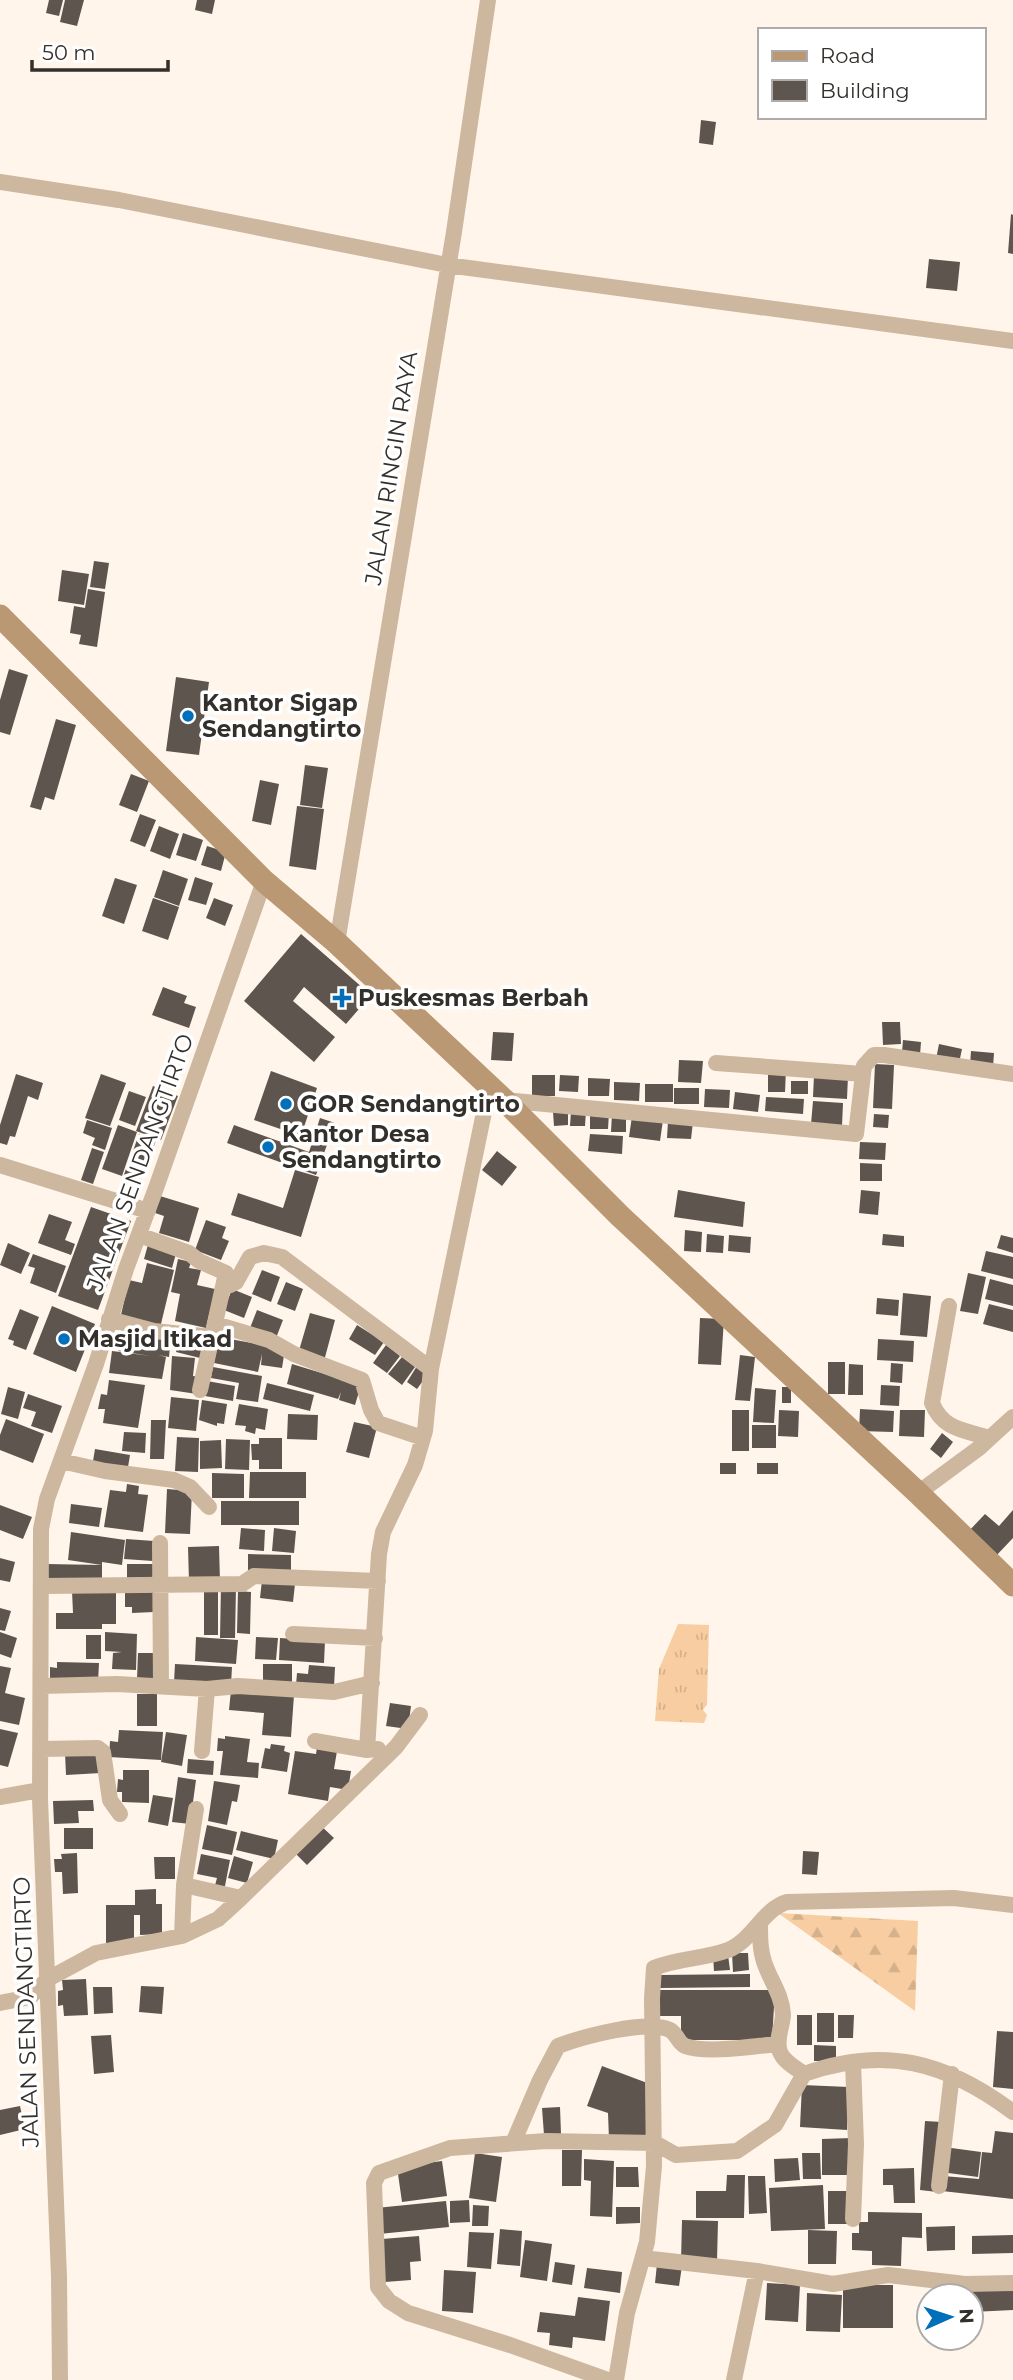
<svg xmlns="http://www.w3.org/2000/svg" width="1013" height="2380" viewBox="0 0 1013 2380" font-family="Montserrat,sans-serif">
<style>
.grass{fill:url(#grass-tufts)}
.forest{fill:url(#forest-firs)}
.building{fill:#5e564e}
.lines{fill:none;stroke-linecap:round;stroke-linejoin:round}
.street{stroke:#ceb79f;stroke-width:16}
.secondary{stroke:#b99873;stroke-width:23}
.poi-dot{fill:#016fba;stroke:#fff;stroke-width:2.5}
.labels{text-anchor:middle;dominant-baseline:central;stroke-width:7;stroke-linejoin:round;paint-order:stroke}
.street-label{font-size:23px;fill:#332f2b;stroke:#fff}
.poi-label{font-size:23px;font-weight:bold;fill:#332f2b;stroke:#fff;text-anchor:start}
</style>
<defs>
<pattern id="grass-tufts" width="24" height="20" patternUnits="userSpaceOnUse" patternTransform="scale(1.75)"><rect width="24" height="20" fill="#f7cda1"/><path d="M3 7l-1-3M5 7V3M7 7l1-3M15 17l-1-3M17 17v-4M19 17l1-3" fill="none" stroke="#d4b08b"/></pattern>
<pattern id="forest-firs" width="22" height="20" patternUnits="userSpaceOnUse" patternTransform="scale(1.75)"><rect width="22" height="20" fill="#f7cda1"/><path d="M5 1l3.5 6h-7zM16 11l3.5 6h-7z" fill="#d4b08b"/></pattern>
</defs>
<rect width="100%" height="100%" fill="#fff5eb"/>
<path class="grass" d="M678 1624 709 1625 707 1704 703 1710 707 1715 704 1723 655 1721 659 1669Z"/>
<path class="forest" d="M778 1913 918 1921 915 2011Z"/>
<path class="building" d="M49 0H63L59 16 46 13Z
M65 0H84L77 26 60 22Z
M197 0H215L212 14 195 10Z
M701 120 716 122 713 145 699 143Z
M1011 214 1013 215V254L1008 253Z
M929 259 960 262 957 291 926 288Z
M94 561 109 563 105 589 90 587Z
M62 570 89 574 84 605 58 601Z
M88 589 105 592 97 647 79 644 81 635 70 633 74 606 85 608Z
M9 669 28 675 10 735 0 732V700Z
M176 677 209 682 199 755 166 751Z
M56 719 76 725 54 800 45 797 41 810 30 807Z
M305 765 328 768 322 808 300 805Z
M131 774 149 781 137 812 119 805Z
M260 780 279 784 271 825 252 821Z
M297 806 324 809 316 870 289 866Z
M140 814 156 820 145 847 130 841Z
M159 826 179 834 170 859 150 851Z
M183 833 203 840 196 861 176 855Z
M207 846 226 852 221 871 201 865Z
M163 870 188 879 179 906 154 897Z
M195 877 213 883 206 905 188 900Z
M115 878 137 885 124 924 102 916Z
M153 898 179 907 168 940 142 931Z
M214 898 233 905 225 926 206 918Z
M301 934 371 995 346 1024 304 987 293 1001 335 1037 314 1062 244 1001Z
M163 987 187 996 184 1003 196 1007 189 1028 152 1015Z
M882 1022H900L901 1044 883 1045Z
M493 1032 514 1033 512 1061 491 1060Z
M903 1040 921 1042 920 1055 902 1052Z
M939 1044 962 1049 959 1063 936 1059Z
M971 1051 994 1053 993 1067 970 1065Z
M679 1060 703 1061 701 1083 678 1082Z
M875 1064 894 1065 892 1109 873 1108Z
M768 1069H786L785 1092H768Z
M271 1071 317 1088 301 1136 254 1120Z
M16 1074 43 1083 38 1100 28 1096 15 1137 10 1136 7 1145 0 1143V1125Z
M101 1074 126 1083 110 1126 85 1118Z
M532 1075H555V1096H532Z
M560 1075 579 1076 578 1092 559 1091Z
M814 1075 848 1076 847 1099 813 1097Z
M588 1078 610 1079 609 1096H588Z
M791 1081H808V1094H791Z
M614 1082 640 1083 639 1101 614 1100Z
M645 1084H673V1102H645Z
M153 1086 178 1096 161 1140 136 1131Z
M674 1088H699V1104H674Z
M705 1089 730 1090 729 1108 704 1107Z
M129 1091 146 1097 135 1126 119 1120Z
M735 1092 760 1095 758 1112 733 1109Z
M766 1097 804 1099 803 1114 765 1111Z
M813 1101 843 1103 842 1126 811 1124Z
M568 1111V1125L554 1126 553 1112Z
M571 1111H586L585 1126H570Z
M590 1113H609L608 1129H590Z
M612 1113 626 1114V1132H611Z
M874 1114 889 1115 888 1128 873 1127Z
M632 1116 663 1120 660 1141 629 1137Z
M320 1118 335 1123 316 1175 227 1143 234 1125 309 1152Z
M87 1120 112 1128 105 1150 92 1145 95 1138 83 1133Z
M668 1121 693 1122 691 1139 667 1138Z
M118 1125 137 1132 122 1176 102 1169Z
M139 1134 156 1140 144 1174 127 1168Z
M590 1134 623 1136 622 1154 588 1151Z
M860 1142 886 1143 885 1160 859 1159Z
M92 1148 104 1152 93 1184 81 1180Z
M497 1151 517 1167 502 1186 482 1170Z
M860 1163 882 1164V1181H860Z
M126 1169 141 1175 132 1197 118 1191Z
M295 1170 319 1177 301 1237 231 1215 238 1193 283 1208Z
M678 1190 745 1202 743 1227 674 1217Z
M861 1190 880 1192 878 1215 859 1213Z
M160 1196 199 1208 189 1242 159 1233 164 1216 155 1213Z
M91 1207 131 1221 98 1310 58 1296Z
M49 1214 72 1222 65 1240 75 1244 71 1255 38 1243Z
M206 1220 226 1227 222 1238 229 1241 221 1260 195 1250Z
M685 1230 702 1232 701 1252 684 1251Z
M707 1234 724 1236 723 1253 706 1252Z
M883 1234 904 1236V1247L882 1245Z
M729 1235 751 1237 750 1253 728 1251Z
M1001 1235 1013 1238V1253L997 1248Z
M149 1241 177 1250 172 1268 144 1259Z
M8 1243 30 1253 21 1274 0 1265Z
M986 1251 1013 1257V1279L981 1271Z
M33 1254 66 1266 56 1293 30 1283 35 1268 28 1266Z
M178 1259 191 1262 189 1268 201 1270 197 1285 215 1289 206 1328 175 1321 180 1294 171 1292Z
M147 1263 174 1270 160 1328 120 1319 129 1280 142 1283Z
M262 1270 280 1277 271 1302 252 1294Z
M968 1273 986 1277 978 1314 960 1311Z
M990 1279 1013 1285V1306L985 1299Z
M286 1282 303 1289 295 1311 277 1304Z
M232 1289 252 1297 244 1318 224 1310Z
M903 1293 931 1296 927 1337 900 1335Z
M877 1298 899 1300 898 1316 876 1314Z
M989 1304 1013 1310V1332L983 1324Z
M52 1306 95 1324 76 1372 33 1354Z
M20 1309 39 1317 26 1350 13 1345 14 1341 8 1339Z
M257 1310 283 1320 276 1338 250 1328Z
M310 1313 335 1320 324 1361 298 1354Z
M700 1318 724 1319 721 1365 698 1364Z
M357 1325 384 1342 375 1355 349 1339Z
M121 1330 171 1336 169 1357 158 1355 166 1357 162 1379 109 1373 112 1351 151 1356 118 1351Z
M179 1337 204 1342 200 1358 176 1352Z
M219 1337 285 1349 282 1368 261 1365 262 1354 258 1372 214 1363Z
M878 1339 914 1341 913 1362 877 1360Z
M386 1345 400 1356 387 1373 373 1363Z
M740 1355 755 1357 750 1401 735 1400Z
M172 1356 195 1358 193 1376 199 1377 197 1394 170 1390Z
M402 1357 415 1367 402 1385 388 1374Z
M828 1362H845V1394H828Z
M891 1363 903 1364 902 1383 890 1382Z
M292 1364 361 1385 355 1405 339 1400 341 1392 338 1399 287 1384Z
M849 1364 863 1365V1395H848Z
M417 1366 428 1374 417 1389 407 1382Z
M213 1367 262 1376 258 1402 236 1399 239 1383 211 1378Z
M109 1380 145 1385 138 1428 103 1423 105 1409H98L101 1394 107 1395Z
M207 1381 235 1386 233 1401 205 1396Z
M267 1383 314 1395 310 1411 263 1399Z
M881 1385 900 1386 899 1406 880 1405Z
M8 1387 25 1392 18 1419 1 1414Z
M782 1387H791V1403H782Z
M755 1388 776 1390 774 1423 753 1422Z
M28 1394 62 1406 52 1433 31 1426 36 1412 23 1408Z
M171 1397 199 1400 196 1431 168 1428Z
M202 1400 227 1404 224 1424 217 1423V1426L199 1420Z
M239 1404 268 1409 265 1430 256 1428 255 1434 245 1431 246 1426 235 1425Z
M860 1409 894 1411 893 1432 859 1431Z
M732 1410H749V1451H732Z
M779 1410 799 1411 798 1437 778 1436Z
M900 1410H925L924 1437 899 1436Z
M288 1414 318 1415 317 1440 287 1439Z
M6 1419 44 1434 33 1463 0 1450V1435Z
M151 1420H166L164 1459H150Z
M354 1422 377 1427 369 1458 346 1452Z
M752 1425H776V1448H752Z
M124 1432 146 1433 145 1453 122 1451Z
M942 1433 953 1442 941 1458 930 1449Z
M177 1437 199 1438 198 1472 175 1471Z
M259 1438H282V1469H259V1460H252L251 1444H259Z
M226 1439 250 1440 249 1470 225 1469Z
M221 1440 222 1468 200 1469V1441Z
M95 1449 130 1455 127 1473 92 1467Z
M720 1463H736V1474H720Z
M757 1463H778V1474H757Z
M250 1472H306V1498H249Z
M212 1473 244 1474V1498H212Z
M127 1484 139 1486 138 1494 148 1495 143 1532 104 1527 110 1490 126 1492Z
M167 1489 192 1491 190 1534 165 1533Z
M221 1501H299V1525H221Z
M71 1504 102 1508 99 1527 69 1523Z
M0 1505 32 1517 23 1539 0 1530Z
M1013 1510V1538L994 1558 967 1533 985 1514 999 1526Z
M241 1528 265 1530 264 1551 239 1549Z
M274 1528 296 1531 294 1553 272 1551Z
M71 1532 125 1540 122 1565 102 1562V1584H46V1564L102 1565 68 1560Z
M126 1539 154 1541 153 1561 124 1559Z
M219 1546 220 1582H189L188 1547Z
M248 1554 291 1555V1575L248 1574Z
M0 1558 15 1562 10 1582 0 1580Z
M127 1564H153L154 1581H127Z
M262 1580 295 1584 293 1602 260 1598Z
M154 1585V1612L132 1613V1607H125V1592Z
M221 1585 236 1586 235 1638H220Z
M204 1587H218V1635H204Z
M72 1591H116V1624H102V1629H56V1613H73Z
M238 1591 251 1592 250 1634 237 1633Z
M0 1608 11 1611 5 1631 0 1630Z
M0 1632 17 1638 11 1658 0 1654Z
M105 1632 137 1634 136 1670 112 1669 113 1653 122 1652 105 1651Z
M86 1635H101V1659H86Z
M196 1637 238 1640 236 1664 195 1661Z
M256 1637 278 1638 276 1660 255 1659Z
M280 1638 325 1641 324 1663 279 1660Z
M138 1653H158L157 1680 137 1679Z
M57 1662 99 1663 98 1683 50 1681V1667L57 1668Z
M175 1664 232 1667 231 1685 174 1682Z
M263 1664H292V1685L263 1686Z
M309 1665 335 1667 334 1687 296 1685 297 1673 308 1674Z
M0 1666 11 1668 5 1693 25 1698 19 1725 0 1721Z
M231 1690 294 1695 291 1737 262 1735 264 1713 229 1710Z
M137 1694H157V1726H137Z
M390 1703 411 1706 408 1729 386 1726Z
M0 1729 18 1733 8 1767 0 1765Z
M119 1730 163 1732 161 1760 109 1757 110 1741 118 1742Z
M166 1732 187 1735 182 1766 161 1762Z
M225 1736 250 1739 247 1762 259 1763 258 1778 220 1775 223 1751H217L218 1738 225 1739Z
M271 1744 285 1746 284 1751 290 1753 287 1772 261 1768 265 1748 270 1749Z
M317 1747 337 1751 334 1769 351 1771 348 1790 330 1787 328 1801 288 1794 295 1751 316 1754Z
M100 1751 101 1773 66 1775 65 1753Z
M188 1759 214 1761 213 1775 187 1773Z
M123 1770H149V1803L122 1802V1792H117L118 1779 123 1780Z
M178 1777 196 1780 190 1824 172 1822Z
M214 1781 240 1785 237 1802 232 1801 227 1825 208 1821Z
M153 1795 173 1798 168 1826 148 1822Z
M93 1800 94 1811H78L79 1823 54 1824 53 1801Z
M319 1824 334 1838 307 1865 293 1851Z
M207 1825 237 1832 232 1855 202 1849Z
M64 1828H93V1849H64Z
M241 1831 278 1840 274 1859 236 1850Z
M803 1851 819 1852 817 1875 802 1874Z
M77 1853 78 1893 63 1894 62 1872H55L54 1859H62L61 1854Z
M201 1854 230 1860 224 1891 214 1889 217 1878 197 1874Z
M234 1856 253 1862 247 1883 228 1878Z
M154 1857H175V1879H155Z
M156 1889V1904H162V1934L140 1935V1915H134V1943L106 1944V1905H135V1890Z
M732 1953H748L749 1970 733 1972Z
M728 1955 730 1970 714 1971 713 1956Z
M750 1974V1987L660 1988V1975Z
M86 1979 88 2015 64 2016 63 2005 58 2006V1991L63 1990 62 1980Z
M141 1986 164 1987 162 2014 139 2012Z
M93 1987H112L113 2013 94 2014Z
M654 1990H775L772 2040H681V2016H655Z
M817 2013H834V2042H817Z
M797 2015H812V2045H797Z
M838 2015H854L853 2038H838Z
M997 2031 1013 2032V2089L993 2087Z
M111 2035 114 2072 94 2074 91 2036Z
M814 2045 836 2046V2061H814Z
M602 2066 650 2084 653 2139 609 2140 608 2113 587 2106Z
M802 2085 849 2087 847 2130 800 2127Z
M20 2106 25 2129 0 2135V2110Z
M560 2107 561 2134 544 2135 542 2108Z
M925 2121 942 2122 937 2192 920 2190Z
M995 2131 1013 2133V2199L942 2191 943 2176 979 2179 982 2152 992 2153Z
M851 2138V2175H822V2139Z
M944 2147 981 2152 978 2177 941 2172Z
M562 2150H582L581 2186H562Z
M475 2153 502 2157 496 2202 469 2198Z
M802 2153H820L821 2179H803Z
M798 2158 800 2180 775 2182 774 2159Z
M584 2159 614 2161 612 2217 590 2216 591 2181 584 2180Z
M442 2161 447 2196 402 2202 397 2167Z
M616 2167H638L639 2187H616Z
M914 2168 915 2203H894L893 2185H883V2169Z
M727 2175H745L744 2218H696V2191H726Z
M748 2176H765L767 2213 749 2214Z
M823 2185 825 2229 771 2231 769 2188Z
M828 2191H848L847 2224H828Z
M469 2200 470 2222 450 2223V2201Z
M446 2201 449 2227 379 2234 376 2208Z
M473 2205 489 2206 488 2226H472Z
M616 2207H640V2223L616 2224Z
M868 2212 922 2213V2238L902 2237 901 2266 872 2265V2251L852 2250V2233H859V2222H868Z
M682 2220 718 2221 717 2261H681Z
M955 2226V2250L927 2251 926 2227Z
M500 2229 522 2231 520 2266 497 2264Z
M808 2230 837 2231 836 2264H808Z
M469 2232 494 2233 491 2269 467 2267Z
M1013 2235V2253L972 2254V2236Z
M419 2236 421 2261 410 2262 411 2280 385 2282 382 2239Z
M525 2240 552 2244 547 2281 520 2277Z
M555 2262 575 2265 572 2285 552 2282Z
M657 2264 682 2266 679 2286 655 2283Z
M587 2268 622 2272 620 2293 584 2288Z
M444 2270 476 2272 473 2313 442 2311Z
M767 2283 800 2285 798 2322 765 2320Z
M1013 2284V2310L972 2312 971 2287Z
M843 2285H893V2328H843Z
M807 2293 842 2295 840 2332 806 2331Z
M578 2297 610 2301 605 2341 573 2337 572 2348 549 2345 550 2333 537 2332 540 2312 575 2316Z"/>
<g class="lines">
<path class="street" d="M0 182 119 200 447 265 1013 341
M337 943 454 232 488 0
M716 1063 863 1074
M504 1100 856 1134 864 1066 874 1055H884L1013 1074
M0 1165 148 1211
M139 1235 189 1253 199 1261 226 1273 212 1337
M225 1284 230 1285 236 1282 250 1257 264 1253 282 1257 431 1369
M949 1306 932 1403C943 1430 964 1430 990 1438
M109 1319 154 1331 212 1337 200 1390
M215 1324 269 1340 294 1354 362 1380 371 1410 378 1423 423 1438
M61 1461 105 1471 174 1480 190 1487 209 1507
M918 1493 979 1448 1013 1417
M160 1543 161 1686
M42 1586 242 1584 254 1576 378 1581
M293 1634 375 1638
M42 1686 117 1684 207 1689 202 1751
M207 1689 238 1686 334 1692 372 1683
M315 1741 367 1750 378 1749
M41 1749 98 1748 103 1752 110 1800 120 1814
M367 1750 379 1554 383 1532 415 1465 425 1431 431 1369 489 1088
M0 1797 40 1790
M184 1885 241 1898
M760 1923C760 1938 760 1953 766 1967 772 1983 782 1996 783 2014 783 2026 775 2039 780 2052 784 2062 796 2068 804 2074
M182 1936 218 1919 241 1898 396 1747 420 1715
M0 2003 30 1997 48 1979 96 1953 182 1936 184 1885 196 1809
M853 2062 856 2144 853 2219
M513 2143 540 2080 558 2046C582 2037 646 2019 670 2030 677 2034 678 2043 685 2046 707 2054 754 2046 778 2044
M939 2186 952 2074
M643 2258 757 2271 833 2284 888 2275 965 2284 1013 2283
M60 2380 59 2277 40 1799 41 1529 47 1499 96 1364 126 1269 156 1188 264 881
M608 2380 510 2345 408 2313 389 2301 378 2287 374 2183 379 2173 450 2148 546 2141 655 2143 676 2155 737 2151 775 2125 804 2074C885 2045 946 2062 1013 2112
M616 2380 627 2313 647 2242 654 2166 652 1998 654 1968C678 1958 704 1959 728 1950 752 1941 763 1909 787 1902L954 1898 1013 1905
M734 2380 757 2271"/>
<path class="secondary" d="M0 616 264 881 337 943 504 1100 620 1216 918 1493 1013 1585"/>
</g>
<g class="poi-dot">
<circle cx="188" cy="716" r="7"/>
<path d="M338.5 987.5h7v7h7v7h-7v7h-7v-7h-7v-7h7z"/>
<circle cx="286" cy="1104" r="7"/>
<circle cx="268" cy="1147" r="7"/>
<circle cx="64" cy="1339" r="7"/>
</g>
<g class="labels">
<g class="street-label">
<text transform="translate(391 468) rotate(-81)">JALAN RINGIN RAYA</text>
<text transform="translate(140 1162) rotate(-70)">JALAN SENDANGTIRTO</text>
<text transform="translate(26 2012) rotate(-92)">JALAN SENDANGTIRTO</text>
</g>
<g class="poi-label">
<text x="202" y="703">Kantor Sigap<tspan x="202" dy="26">Sendangtirto</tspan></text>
<text x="358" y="998">Puskesmas Berbah</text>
<text x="300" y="1104">GOR Sendangtirto</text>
<text x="282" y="1134">Kantor Desa<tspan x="282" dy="26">Sendangtirto</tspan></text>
<text x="78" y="1339">Masjid Itikad</text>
</g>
</g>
<rect x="758" y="28" width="228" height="91" fill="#ffffff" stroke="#adacaa" stroke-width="2"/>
<rect x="772" y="51" width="35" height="10" fill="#b99873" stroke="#adacaa" stroke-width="2"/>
<text x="820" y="63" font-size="21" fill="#332f2b">Road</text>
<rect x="772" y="80" width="35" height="21" fill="#5e564e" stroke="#adacaa" stroke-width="2"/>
<text x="820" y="98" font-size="21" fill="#332f2b">Building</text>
<g transform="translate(950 2317) rotate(87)"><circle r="33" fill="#ffffff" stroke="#adacaa" stroke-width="2"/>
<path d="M0-5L12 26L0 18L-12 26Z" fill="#016fba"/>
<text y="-10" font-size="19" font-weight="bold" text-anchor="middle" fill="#332f2b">N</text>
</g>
<path d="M32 60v10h136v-10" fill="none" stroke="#332f2b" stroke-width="3.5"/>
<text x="42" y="60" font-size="21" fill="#332f2b" stroke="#ffffff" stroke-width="5" paint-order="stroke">50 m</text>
</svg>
